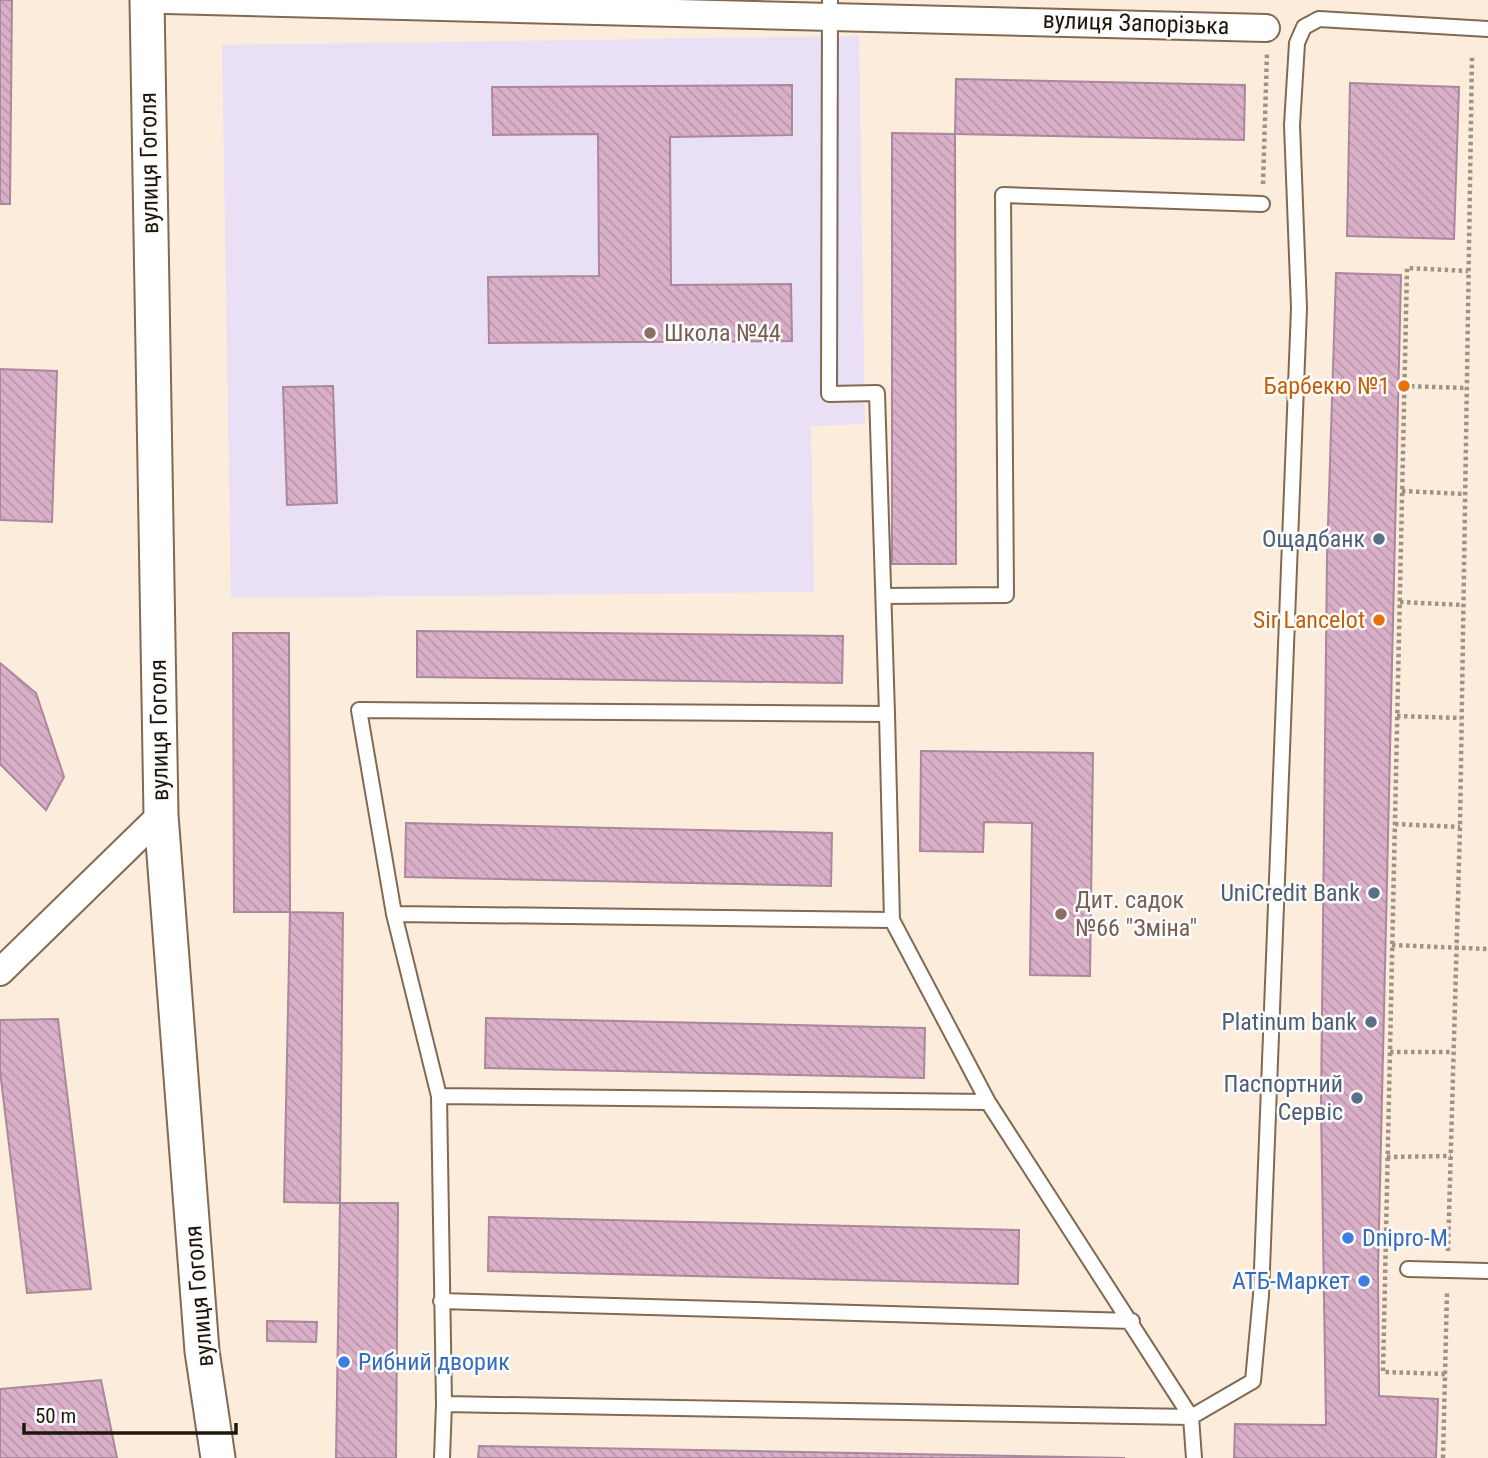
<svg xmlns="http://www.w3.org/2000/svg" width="1488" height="1458" viewBox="0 0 1488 1458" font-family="'Roboto Condensed',sans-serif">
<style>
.education{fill:#eae0f5}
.building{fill:url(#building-back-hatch);stroke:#a9889b;stroke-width:2}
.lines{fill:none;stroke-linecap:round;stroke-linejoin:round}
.service-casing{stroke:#816a51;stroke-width:18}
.minor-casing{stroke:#816a51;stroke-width:30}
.tertiary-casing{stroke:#816a51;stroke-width:37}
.path{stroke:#a09384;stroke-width:4.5;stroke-dasharray:3.5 3.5;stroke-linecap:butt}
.service{stroke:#fff;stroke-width:14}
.minor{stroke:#fff;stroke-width:26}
.tertiary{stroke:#fff;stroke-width:33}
.education-dot{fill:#8d6e63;stroke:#fcfcfc;stroke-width:2.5}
.food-dot{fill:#e8710a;stroke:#fcfcfc;stroke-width:2.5}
.service-dot{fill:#5c6f8a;stroke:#fcfcfc;stroke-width:2.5}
.shop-dot{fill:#3f7fe0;stroke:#fcfcfc;stroke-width:2.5}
.labels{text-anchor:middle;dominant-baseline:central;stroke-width:5;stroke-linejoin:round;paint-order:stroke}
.street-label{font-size:24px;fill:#20170c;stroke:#fcfcfc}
.education-label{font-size:24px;fill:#785e54;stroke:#fcfcfc;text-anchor:start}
.food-label{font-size:24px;fill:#c56008;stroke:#fcfcfc;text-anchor:end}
.service-label{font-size:24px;fill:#4e5e75;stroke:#fcfcfc;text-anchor:end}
.shop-label{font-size:24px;fill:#366cbe;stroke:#fcfcfc;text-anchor:start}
</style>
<defs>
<pattern id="building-back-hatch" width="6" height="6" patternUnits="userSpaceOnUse" patternTransform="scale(1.75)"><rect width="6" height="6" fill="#daafc8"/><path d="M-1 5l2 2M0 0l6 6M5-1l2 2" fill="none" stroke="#bb96ab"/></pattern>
</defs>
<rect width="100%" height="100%" fill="#fcecdb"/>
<path class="education" d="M859 36 865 424 811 426 814 592 231 598 222 45Z"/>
<path class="building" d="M0 0H12L10 204H0Z
M956 79 1245 85 1244 140 955 134Z
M956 79 1245 85 1244 140 955 134Z
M1350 83 1459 87 1454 239 1347 236Z
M792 85V135L670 137 671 285 791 284 792 341 489 343 488 277 599 276 598 134 493 135 492 87Z
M892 133 955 134 956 564H892Z
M1336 273 1401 275 1378 1270 1379 1396 1438 1399 1436 1458H1234L1235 1424 1326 1425 1321 1106 1327 557Z
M0 369 57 371 52 522 0 520Z
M333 386 337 503 287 505 283 387Z
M417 631 843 636 842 683 417 677Z
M233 633H289L290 912H234Z
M0 663 36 693 64 777 46 810 0 764Z
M921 751 1093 753 1090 976 1030 975 1032 823 984 822 983 852 920 851Z
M406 823 832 833 831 886 405 877Z
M290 912 343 913 340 1203 284 1202Z
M486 1018 925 1028 924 1078 485 1068Z
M58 1019 91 1289 27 1293 0 1071V1020Z
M340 1203H398L396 1458H336Z
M489 1217 1019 1230 1018 1284 488 1271Z
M267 1321 317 1322 316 1342 267 1341Z
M101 1380 117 1458H0V1389Z
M479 1446 1125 1458H478Z"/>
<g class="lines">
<g class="service-casing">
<path id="service" d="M830 0 829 394 877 393 887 714
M884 596 1006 595 1003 195 1262 204
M394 914 359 710 887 714 892 920
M439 1096 394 914 892 920 988 1102
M1408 1269 1488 1271
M441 1301 1132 1321
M444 1404 439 1096 988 1102 1191 1417 1253 1381 1261 1295 1299 308 1292 125 1297 43 1304 27 1319 19 1488 29
M442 1458 444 1404 1191 1417 1194 1458"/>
</g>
<g class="minor-casing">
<path id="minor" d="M166 0 1266 28
M0 972 161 815"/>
</g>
<g class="tertiary-casing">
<path id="tertiary" d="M147 0 161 815 202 1351 218 1458"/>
</g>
<path class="path" d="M1263 184 1267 53
M1404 386 1466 388
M1402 491 1464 494
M1400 602 1463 605
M1397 716 1461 718
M1395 824 1460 827
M1392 945 1488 949
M1390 1052H1453
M1387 1157 1451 1156
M1448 1251 1460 827 1472 55
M1445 1374 1383 1372 1407 268 1468 271
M1443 1458 1447 1291"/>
<use href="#service" class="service"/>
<use href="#minor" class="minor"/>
<use href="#tertiary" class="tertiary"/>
</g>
<g class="education-dot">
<circle cx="650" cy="333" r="7"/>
<circle cx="1061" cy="914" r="7"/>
</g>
<g class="food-dot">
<circle cx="1404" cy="386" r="7"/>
<circle cx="1379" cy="620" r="7"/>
</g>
<g class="service-dot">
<circle cx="1379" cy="539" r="7"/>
<circle cx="1374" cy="893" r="7"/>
<circle cx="1371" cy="1022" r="7"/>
<circle cx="1357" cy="1098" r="7"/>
</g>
<g class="shop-dot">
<circle cx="1348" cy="1238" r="7"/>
<circle cx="1364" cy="1281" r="7"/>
<circle cx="344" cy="1362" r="7"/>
</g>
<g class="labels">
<g class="street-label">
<text transform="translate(1136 23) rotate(2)">вулиця Запорізька</text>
<text transform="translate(149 163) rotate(-91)">вулиця Гоголя</text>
<text transform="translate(159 730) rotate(-91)">вулиця Гоголя</text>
<text transform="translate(199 1296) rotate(-95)">вулиця Гоголя</text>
</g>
<g class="education-label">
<text x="664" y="333">Школа №44</text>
<text x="1075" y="900">Дит. садок<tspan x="1075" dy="28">№66 "Зміна"</tspan></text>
</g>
<g class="food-label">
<text x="1390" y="386">Барбекю №1</text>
<text x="1365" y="620">Sir Lancelot</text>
</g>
<g class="service-label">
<text x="1365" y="539">Ощадбанк</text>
<text x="1360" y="893">UniCredit Bank</text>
<text x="1357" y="1022">Platinum bank</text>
<text x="1343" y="1084">Паспортний<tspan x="1343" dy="28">Сервіс</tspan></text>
</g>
<g class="shop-label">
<text x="1362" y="1238">Dnipro-M</text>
<text x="1350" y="1281" text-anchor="end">АТБ-Маркет</text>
<text x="358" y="1362">Рибний дворик</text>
</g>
</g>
<path d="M24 1423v10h212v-10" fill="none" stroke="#20170c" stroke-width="3.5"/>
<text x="35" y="1423" font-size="21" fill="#20170c" stroke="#fcfcfc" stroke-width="5" paint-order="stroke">50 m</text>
</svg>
